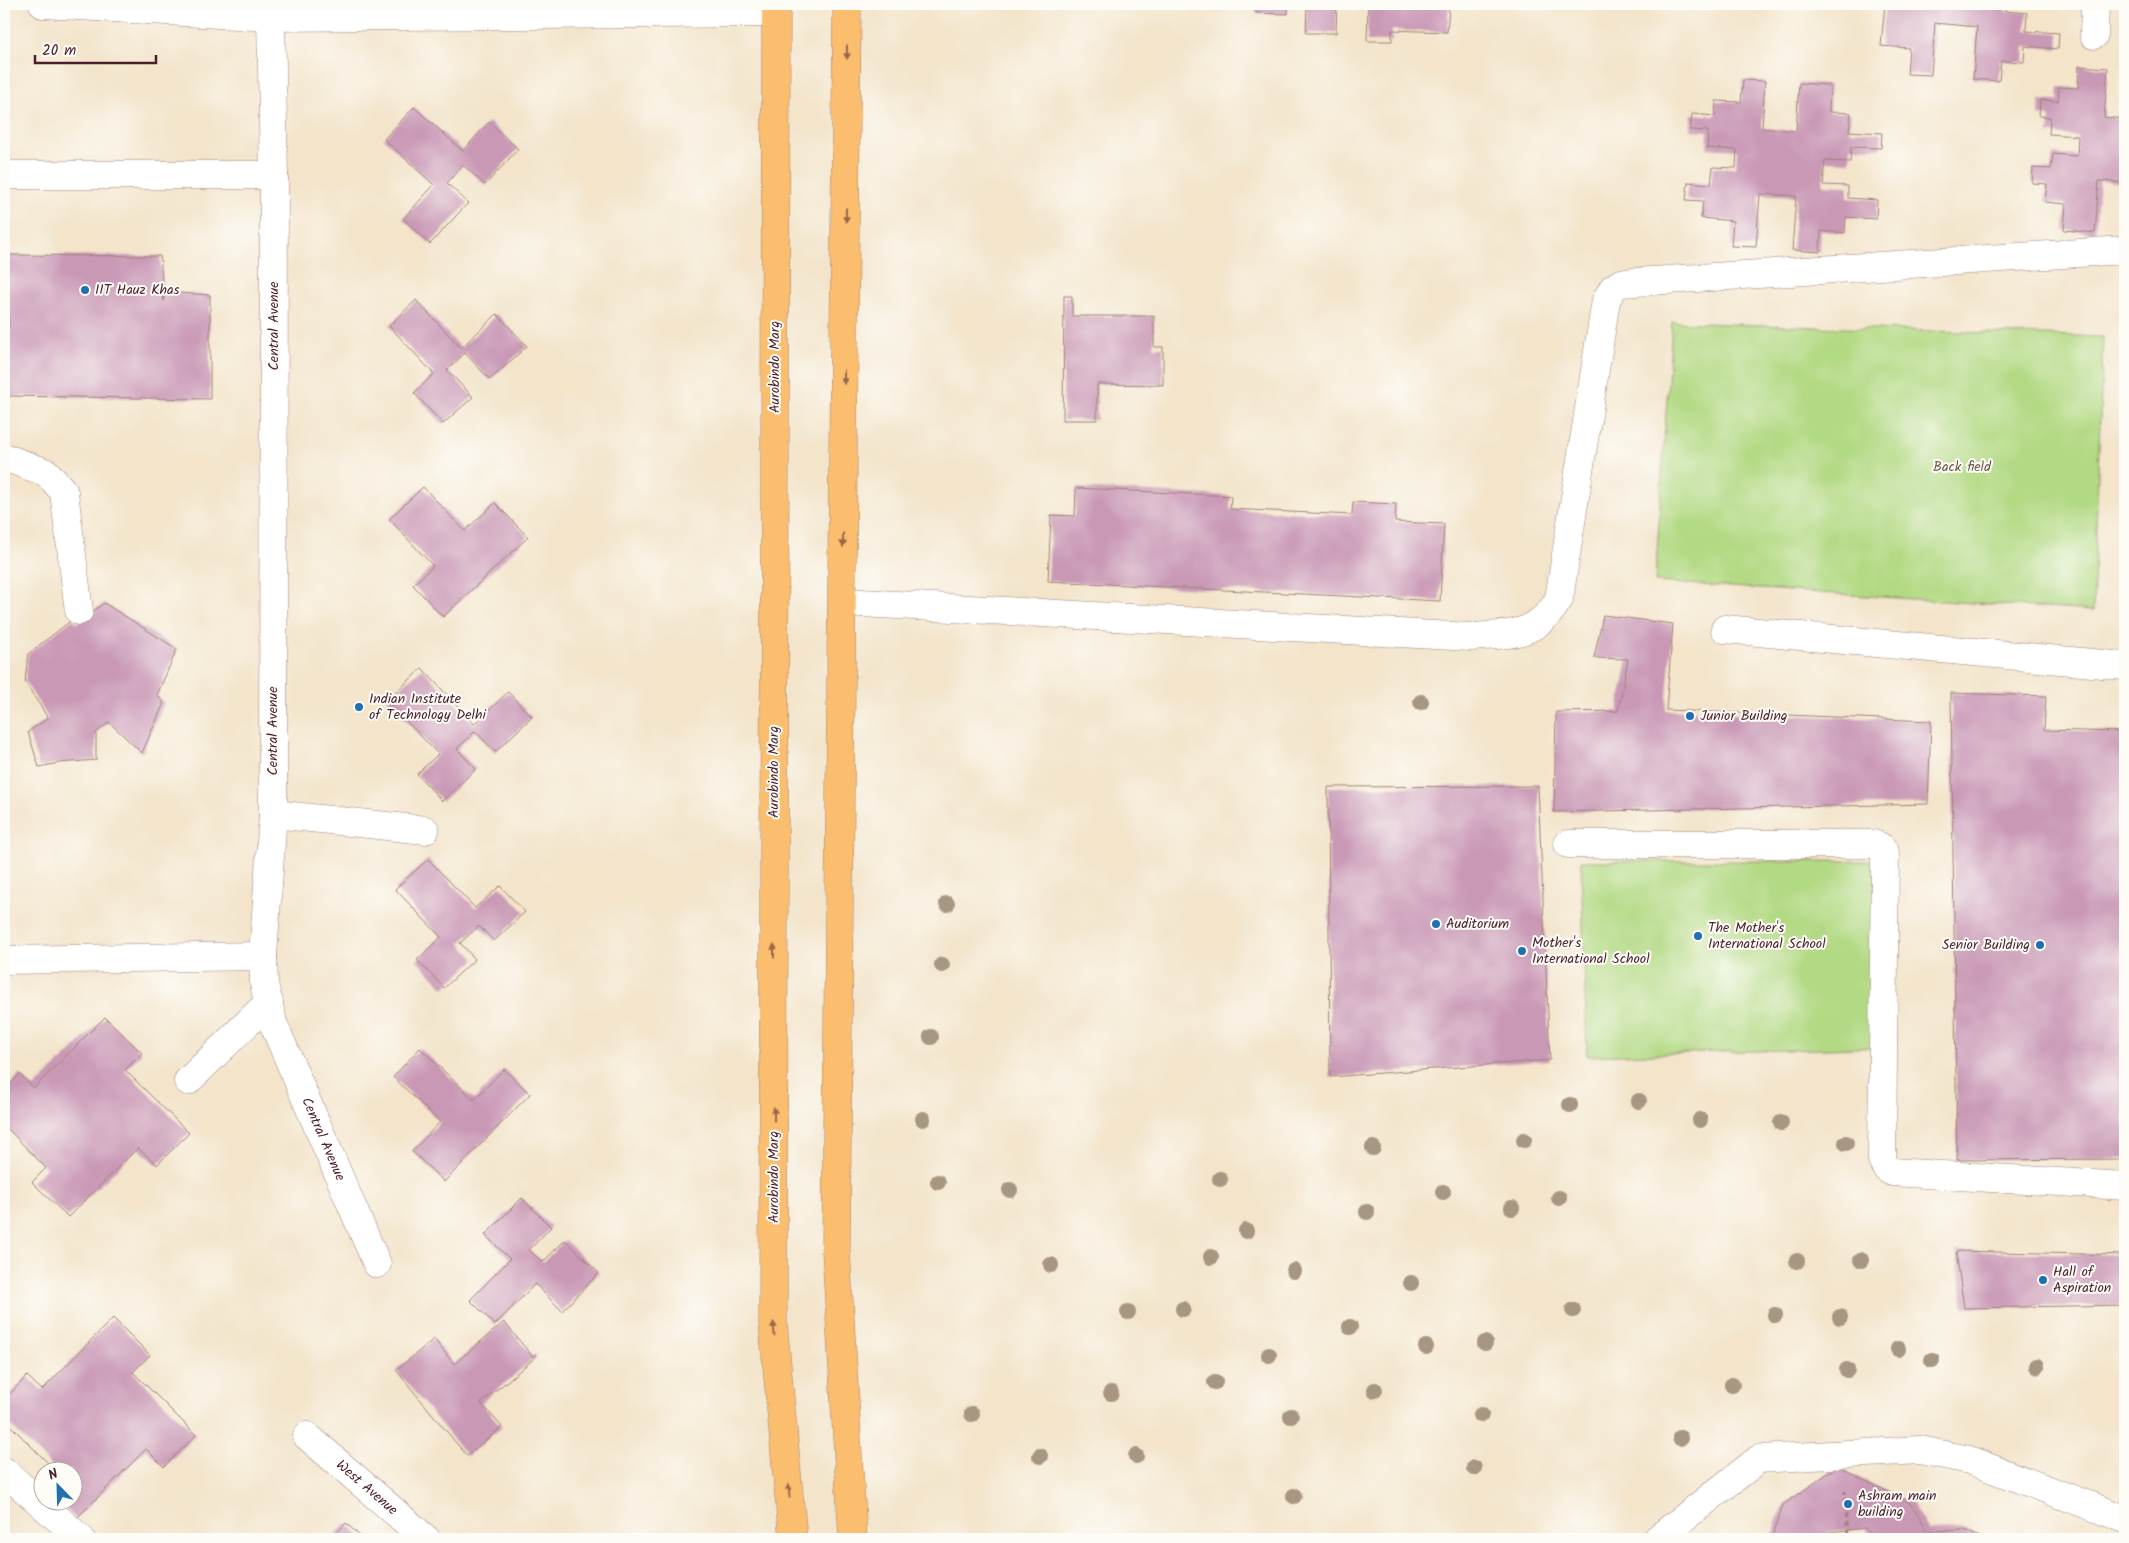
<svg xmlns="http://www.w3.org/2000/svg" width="2129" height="1543" viewBox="0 0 2129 1543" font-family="Kalam,sans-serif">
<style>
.green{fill:#b2d983;stroke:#7e7c57}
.building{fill:#c998b5}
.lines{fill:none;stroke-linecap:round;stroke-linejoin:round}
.minor-casing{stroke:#9e827a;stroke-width:29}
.highway-casing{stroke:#9e827a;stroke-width:29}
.path{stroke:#9e827a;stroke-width:3;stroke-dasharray:4 4;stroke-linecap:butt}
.minor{stroke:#fff;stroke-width:28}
.highway{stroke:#fbbd6e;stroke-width:28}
.tree{fill:#a79681}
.oneway{fill:#9a6649}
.poi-dot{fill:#1f6fb2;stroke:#fdfcf7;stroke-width:2}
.labels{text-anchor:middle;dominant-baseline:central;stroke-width:4;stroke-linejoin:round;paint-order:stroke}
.poi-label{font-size:14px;fill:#4a1f2b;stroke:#fdfcf7;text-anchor:start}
.street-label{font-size:14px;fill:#4a1f2b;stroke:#fdfcf7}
.park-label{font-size:14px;fill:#695745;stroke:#fdfcf7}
</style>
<rect width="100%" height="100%" fill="#fdfcf7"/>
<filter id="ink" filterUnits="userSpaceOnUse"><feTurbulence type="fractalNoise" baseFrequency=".02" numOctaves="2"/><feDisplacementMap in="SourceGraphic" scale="10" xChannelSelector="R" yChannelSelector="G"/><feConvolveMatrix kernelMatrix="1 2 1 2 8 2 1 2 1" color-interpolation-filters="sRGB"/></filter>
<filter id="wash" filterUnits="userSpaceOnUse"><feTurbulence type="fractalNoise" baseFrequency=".0096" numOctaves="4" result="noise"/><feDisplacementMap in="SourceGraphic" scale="20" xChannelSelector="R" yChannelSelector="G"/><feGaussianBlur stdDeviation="1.12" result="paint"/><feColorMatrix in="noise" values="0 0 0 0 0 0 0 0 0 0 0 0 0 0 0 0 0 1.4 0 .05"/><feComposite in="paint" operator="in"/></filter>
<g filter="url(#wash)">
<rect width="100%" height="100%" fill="#f3e4ca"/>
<path class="green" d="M1672 322 2103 337 2093 611 1655 582Z
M1581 861H1890L1891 1047 1587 1056Z"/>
<g id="blocks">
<path class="building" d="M1256 4H1288V14L1256 13Z
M1307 4H1337L1336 33H1306Z
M1368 4H1464V8L1449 7 1447 32 1392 30V41H1367Z
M1885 4H2005V11L2027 13 2026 31 2059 33 2058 49 2025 46 2024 62 2001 61 1999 81 1973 79 1977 27 1935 23 1931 75 1907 74 1909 48 1881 46Z
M2079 66 2108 68 2104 117 2125 119V183L2099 181 2095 233 2064 230 2066 204 2045 202 2047 184 2032 183 2033 168 2051 169 2053 154 2077 156 2078 136 2049 134 2050 117 2039 116 2040 100 2058 101 2059 87 2078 88Z
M1743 80 1765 81 1762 128 1796 131 1799 83 1830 85 1829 112 1851 113 1849 131 1882 133 1881 148 1851 147 1850 162 1825 161 1823 185 1848 186V198L1877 200 1876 219 1846 217 1845 233 1821 231 1820 252 1792 250 1796 196 1760 194 1756 247 1731 246 1733 221 1701 218 1703 201 1686 200 1688 182 1711 184 1713 167 1736 168 1737 150 1707 148 1708 131 1690 130 1692 114 1715 116 1716 101 1741 102Z
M414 107 463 151 489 122 518 149 485 185 463 165 447 183 468 203 430 244 403 219 434 185 384 139Z
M5 255 160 256 164 301V292L210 295V399L4 396V327H9Z
M1064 296H1072V316H1154V347H1163V385L1097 384V420H1063Z
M416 300 461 348 497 314 527 346 490 380 465 353 447 370 473 397 443 424 414 393 434 374 389 326Z
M423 487 465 531 495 503 528 537 443 617 413 585 433 566 389 519Z
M1076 488 1231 496 1230 509 1352 515 1353 502 1396 504 1395 522 1444 524 1440 601 1048 581 1051 515 1075 516Z
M104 603 177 649 157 695 164 703 142 753 109 722 96 733V760L59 763 39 767 28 732 48 718 25 682 28 654 73 619 77 623Z
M1603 615 1673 624 1666 710 1931 721 1928 804 1554 812 1556 712 1618 711 1628 659 1594 658Z
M422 668 474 724 508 692 532 717 495 752 475 731 457 749 476 769 442 801 417 774 438 754 387 701Z
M1951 693 2046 696 2044 730 2125 732V1159L1957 1160Z
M1538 786 1550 1060 1330 1077 1328 787Z
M428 859 475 908 500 886 525 912 494 941 479 926 460 943 475 959 444 988 417 960 441 937 395 889Z
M105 1017 142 1053 125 1070 189 1133 157 1165 138 1148 68 1217 32 1182 46 1168 4 1125V1091L20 1074 34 1088Z
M420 1048 474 1100 504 1069 530 1094 444 1182 412 1151 440 1122 393 1077Z
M522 1198 551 1227 529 1250 543 1262 565 1240 599 1273 562 1311 535 1284 495 1325 470 1300 510 1259 485 1235Z
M1956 1251 2125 1255V1305L1964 1308Z
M113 1318 150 1355 133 1372 196 1435 164 1467 146 1449 76 1519 57 1500H72V1470H52L54 1469 4 1419V1400L27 1376 42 1390Z
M504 1322 533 1357 535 1354 537 1356 481 1403 502 1427 467 1456 396 1370 434 1339 454 1364Z
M1837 1467 1911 1503 1928 1531 1965 1530 1984 1539H1874L1865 1528 1829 1532 1825 1539H1771L1783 1505Z
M346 1523 363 1539H331Z"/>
</g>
</g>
<g filter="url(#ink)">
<use href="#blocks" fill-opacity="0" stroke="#9e827a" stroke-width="1"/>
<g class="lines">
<g class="minor-casing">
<g id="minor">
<path d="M43 4 271 17 776 13"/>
<path id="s1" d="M271 17 274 175 273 814 263 956 264 984 273 1023 377 1264"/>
<path d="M2094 35 2095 4"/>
<path d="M4 175H274"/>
<path d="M4 457 47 473 64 492 79 611"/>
<path d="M843 602 1471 637C1510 634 1537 637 1559 599L1606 300 1613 288 1621 283 2125 250"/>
<path d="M1725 629 2125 666"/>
<path d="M273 814 425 830"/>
<path d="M1568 844H1874L1881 847 1885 852 1882 1160 1887 1169 1892 1172 2125 1186"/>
<path d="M4 960 263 956"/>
<path d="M188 1081 269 1002"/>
<path id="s2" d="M307 1436 426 1539"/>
<path d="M4 1471 81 1539"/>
<path d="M1657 1539 1759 1459 1920 1450 1969 1460 2125 1519"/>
</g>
</g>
<g class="highway-casing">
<path id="highway" d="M776 4 773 1323 793 1539
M847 4 836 1251 853 1539"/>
</g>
<path class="path" d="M1845 1490 1848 1539"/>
<use href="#minor" class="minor"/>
<use href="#highway" class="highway"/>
</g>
<g class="tree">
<circle cx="1421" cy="702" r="8"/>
<circle cx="947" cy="904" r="8"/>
<circle cx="942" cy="965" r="8"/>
<circle cx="931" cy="1037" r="8"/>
<circle cx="1639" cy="1101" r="8"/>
<circle cx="1570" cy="1105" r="8"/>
<circle cx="923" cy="1119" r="8"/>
<circle cx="1700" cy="1120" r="8"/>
<circle cx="1781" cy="1123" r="8"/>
<circle cx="1524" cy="1140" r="8"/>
<circle cx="1846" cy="1143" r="8"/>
<circle cx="1373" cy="1148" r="8"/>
<circle cx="1220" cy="1179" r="8"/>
<circle cx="938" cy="1182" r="8"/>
<circle cx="1010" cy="1190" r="8"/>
<circle cx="1443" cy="1192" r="8"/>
<circle cx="1559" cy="1198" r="8"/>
<circle cx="1512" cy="1208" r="8"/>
<circle cx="1367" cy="1212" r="8"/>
<circle cx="1246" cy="1231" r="8"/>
<circle cx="1211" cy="1257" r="8"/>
<circle cx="1861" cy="1260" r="8"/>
<circle cx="1797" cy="1261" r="8"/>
<circle cx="1051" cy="1265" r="8"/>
<circle cx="1294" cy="1271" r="8"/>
<circle cx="1411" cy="1283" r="8"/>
<circle cx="1183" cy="1309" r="8"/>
<circle cx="1573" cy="1310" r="8"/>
<circle cx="1128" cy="1312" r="8"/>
<circle cx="1775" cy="1315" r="8"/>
<circle cx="1840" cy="1317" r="8"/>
<circle cx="1350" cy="1327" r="8"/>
<circle cx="1485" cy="1343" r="8"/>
<circle cx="1426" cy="1347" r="8"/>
<circle cx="1898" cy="1349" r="8"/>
<circle cx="1269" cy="1355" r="8"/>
<circle cx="1932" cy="1360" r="8"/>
<circle cx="2037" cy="1366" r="8"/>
<circle cx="1847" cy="1370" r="8"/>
<circle cx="1215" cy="1382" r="8"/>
<circle cx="1732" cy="1385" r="8"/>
<circle cx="1375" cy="1390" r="8"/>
<circle cx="1111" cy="1393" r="8"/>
<circle cx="972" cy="1414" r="8"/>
<circle cx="1481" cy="1415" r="8"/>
<circle cx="1291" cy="1416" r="8"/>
<circle cx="1680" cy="1438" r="8"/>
<circle cx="1040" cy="1456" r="8"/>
<circle cx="1136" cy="1456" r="8"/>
<circle cx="1474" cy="1468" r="8"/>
<circle cx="1294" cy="1496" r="8"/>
</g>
<defs><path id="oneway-solid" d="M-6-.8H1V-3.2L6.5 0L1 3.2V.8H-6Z" transform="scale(1.25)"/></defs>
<g class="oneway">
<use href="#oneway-solid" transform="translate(847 52) rotate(90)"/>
<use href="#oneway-solid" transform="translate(846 215) rotate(90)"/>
<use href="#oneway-solid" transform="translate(844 377) rotate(90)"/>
<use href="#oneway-solid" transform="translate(843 540) rotate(90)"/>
<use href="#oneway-solid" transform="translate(774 951) rotate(-90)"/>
<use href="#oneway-solid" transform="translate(774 1114) rotate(-90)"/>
<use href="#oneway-solid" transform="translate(774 1329) rotate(-94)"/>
<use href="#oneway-solid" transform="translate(789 1491) rotate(-95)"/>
</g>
</g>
<g class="poi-dot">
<circle cx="85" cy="290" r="5"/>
<circle cx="359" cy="707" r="5"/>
<circle cx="1690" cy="716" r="5"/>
<circle cx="1436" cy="924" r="5"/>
<circle cx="1698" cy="936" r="5"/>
<circle cx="2040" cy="945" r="5"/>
<circle cx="1522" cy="951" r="5"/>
<circle cx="2043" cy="1280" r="5"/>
<circle cx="1848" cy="1504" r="5"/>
</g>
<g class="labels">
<g class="poi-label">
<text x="95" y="290">IIT Hauz Khas</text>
<text x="369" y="699">Indian Institute<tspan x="369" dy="16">of Technology Delhi</tspan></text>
<text x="1700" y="716">Junior Building</text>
<text x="1446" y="924">Auditorium</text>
<text x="1708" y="928">The Mother's<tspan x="1708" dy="16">International School</tspan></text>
<text x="1532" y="943">Mother's<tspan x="1532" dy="16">International School</tspan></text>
<text x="2030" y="945" text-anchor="end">Senior Building</text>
<text x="2053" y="1272">Hall of<tspan x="2053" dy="16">Aspiration</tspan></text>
<text x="1858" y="1496">Ashram main<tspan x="1858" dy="16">building</tspan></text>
</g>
<g class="street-label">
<text transform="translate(274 326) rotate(-90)">Central Avenue</text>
<text transform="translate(775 367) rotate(-90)">Aurobindo Marg</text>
<text transform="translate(273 731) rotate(-90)">Central Avenue</text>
<text transform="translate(774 772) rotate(-90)">Aurobindo Marg</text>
<text stroke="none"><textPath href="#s1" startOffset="1134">Central Avenue</textPath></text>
<text transform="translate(774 1177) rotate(-90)">Aurobindo Marg</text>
<text stroke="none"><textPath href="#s2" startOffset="79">West Avenue</textPath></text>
</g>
<g class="park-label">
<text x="1962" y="467">Back field</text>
</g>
</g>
<rect width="2129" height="1543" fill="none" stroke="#fdfcf7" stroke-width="20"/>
<g transform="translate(58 1486) rotate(337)"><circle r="24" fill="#fdfcf7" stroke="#b5a4a5"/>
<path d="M0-4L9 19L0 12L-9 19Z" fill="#1f6fb2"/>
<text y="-8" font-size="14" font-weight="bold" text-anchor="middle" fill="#4a1f2b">N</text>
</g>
<path d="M35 55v8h121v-8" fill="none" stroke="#4a1f2b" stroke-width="2.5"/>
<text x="42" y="55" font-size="15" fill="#4a1f2b" stroke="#fdfcf7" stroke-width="4" paint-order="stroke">20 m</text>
</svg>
